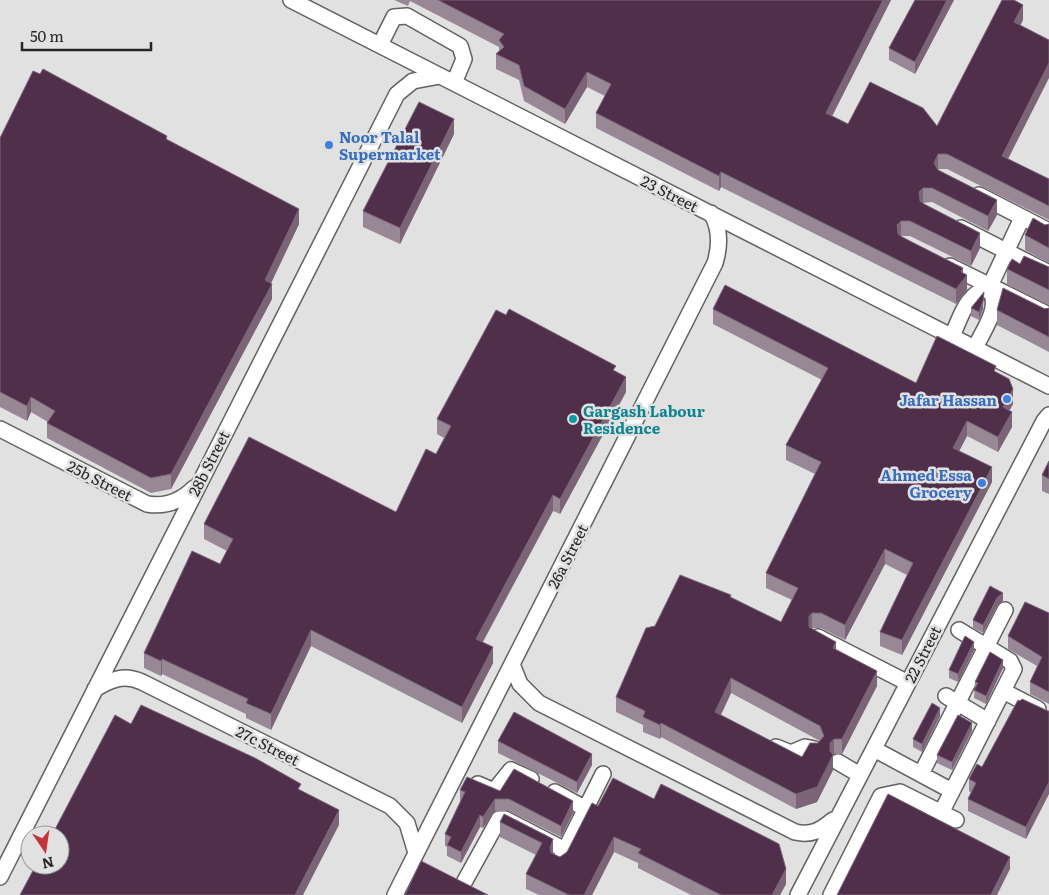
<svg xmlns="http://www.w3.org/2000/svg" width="1049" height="895" viewBox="0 0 1049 895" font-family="Literata,serif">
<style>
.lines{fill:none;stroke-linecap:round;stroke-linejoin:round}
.street-casing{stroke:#616162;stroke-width:18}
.street{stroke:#fff;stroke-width:15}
.wall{fill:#988896;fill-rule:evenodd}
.shaded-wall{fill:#7b6478}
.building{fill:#4f2f4a;stroke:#7b6478;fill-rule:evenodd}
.shop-dot{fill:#3f7fe0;stroke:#e1e1e2;stroke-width:2}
.culture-dot{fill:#0f9aa8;stroke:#e1e1e2;stroke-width:2}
.labels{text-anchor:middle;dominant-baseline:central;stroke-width:5;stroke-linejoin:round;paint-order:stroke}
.shop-label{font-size:15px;font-weight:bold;fill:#366cbe;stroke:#e1e1e2;text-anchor:end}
.street-label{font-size:15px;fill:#262627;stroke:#e1e1e2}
.culture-label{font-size:15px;font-weight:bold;fill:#0d838f;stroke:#e1e1e2;text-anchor:start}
</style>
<rect width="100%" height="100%" fill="#e1e1e2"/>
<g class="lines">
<g class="street-casing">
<path id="street" d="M291 0 1049 386
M380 45 394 17 407 16 460 46 464 59 454 83
M979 195 1049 231
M961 228 1049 273
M950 266 1049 315
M989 288 1022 218
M952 336C961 317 966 293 989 288
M975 348C983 330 1002 307 989 288
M0 429 147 504C165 507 181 501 194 488
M818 637 908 683
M512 664 520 684 539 703 795 832C812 836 821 830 833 820
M95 689C112 679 124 674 142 682L390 806 407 823 416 853
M1003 691 1038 709
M946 696 988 721
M776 747 791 753 805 747 815 749
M874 749 952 791
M838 762 860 775
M921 774 1005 610
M478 784 494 791 511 770 531 779
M555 792 586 809
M941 813 1014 669 1010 661 959 630
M561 858 603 774
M0 877 397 94 413 81 440 76
M461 888 499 819H505L565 850
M395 895 715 263C720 246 721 229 711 213
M798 895 1044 421 1049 415
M831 895 881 796 900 792 956 820"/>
</g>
<use href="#street" class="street"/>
</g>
<path class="wall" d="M394 0H891L832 116 848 124 937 126 1023 20 1020 26 1008 159 1049 179V220L947 169H938L997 215 988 231 932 202 923 203 980 248 971 266 910 236H901L963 273 967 290 956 304 721 187 719 191 596 128V113L605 96 587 87 565 124 524 101 519 80 496 69V54L499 51V47L410 1 408 6Z
M915 0H954L915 74 889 60V48Z
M454 134 400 244 363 227V211Z
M0 138 167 140 299 224 271 283 272 299 171 489 151 493 47 438V423L48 422 31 412 27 421 0 407Z
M1049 224V263L1025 250V235L1045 225Z
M1020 264 1049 267V305L1007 284V269Z
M971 308 983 309 979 320 971 316Z
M1049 308V352L997 325V310Z
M713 309 916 383 996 372 1013 404 1009 411 1012 427 998 452 967 436 959 451 992 482 902 655 880 646V632L907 575 885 564 845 640 821 628H812L877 686 842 754H834L833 755V770L817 802 796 809 661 737 660 739 643 732V725L616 712V697L655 626 731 597 781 622 792 600 766 588V573L815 474 786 460V445L822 380 713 324ZM731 693 820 741 802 757 721 715Z
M506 315 616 372 626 392 560 514 553 511 483 642 493 663 462 723 311 646 271 730 246 718V714L162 674 161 676 144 668V653L220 564 227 551 204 539V524L396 512 436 454 444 438 437 434V419Z
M1049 461V494L1042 491V475Z
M1003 601 997 606 983 633 973 628V620Z
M1049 613V704L1030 694V682L1037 666 1008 649V636Z
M974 650 958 682 949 678V670Z
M1003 668 986 704 974 698 975 682Z
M1048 711 1026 839 968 811V799L971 793 969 791V779Z
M940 716 922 752 913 747V739Z
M972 731 952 770 937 763V755Z
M498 741 592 765 577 793 498 753Z
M460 790 500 791 573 813 561 837 509 811H495L483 828 480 827 461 863 447 856V847L445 846V834L460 802Z
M598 806 786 884 780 895H691L638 868V863L614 852 592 895H539L526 889V874L536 855 500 837V822L553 839V854L560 857 567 852Z"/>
<path class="shaded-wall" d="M883 0H891L826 128V113Z
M947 0H954L915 74V62Z
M1023 5V20L1014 37V22Z
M1049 63V78L1002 171V156Z
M587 72V87L565 124V109Z
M454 119V134L400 244V228Z
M938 154V169L934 163Z
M721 172V187L719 191V176Z
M923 188V203L919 207V192Z
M997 200V215L988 231V216Z
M299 209V224L265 296V280Z
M901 221V236L897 240V225Z
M980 233V248L971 266V251Z
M963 268V280L967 275V290L956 304V289L961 272Z
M272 284V299L171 489V474Z
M984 292 983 309 979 320V312Z
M626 377V392L560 514V499Z
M1013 389V404L1003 422V407Z
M31 397V412L27 421V406Z
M1012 412V427L998 452V437Z
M967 421V436L953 463V448Z
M992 467V482L902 655V640Z
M553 495V511L476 654V639Z
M885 549V564L845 640V625Z
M1003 593V601L997 606 983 633V625L997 598Z
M812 613V628L809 631V616Z
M311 630V646L271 730V714Z
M836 642V656L833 648Z
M974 642V650L958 682V674Z
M493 647V663L462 723V707Z
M162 659V674L161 676V661Z
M1003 660V668L986 704V696Z
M877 671V686L842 754V739Z
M731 678V693L715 727V712Z
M940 708V716L922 752V744Z
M661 723V737L660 739V725Z
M972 723V731L952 770V762Z
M834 739V754L830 758V743Z
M592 754V765L577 793V782Z
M833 755V770L817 802 796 809V794Z
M1049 782V794L1026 839V827Z
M495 799V811L483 828V817Z
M573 801V813L561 837V826Z
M339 810V825L303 895H295Z
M480 815V827L461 863V852Z
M614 837V852L592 895H584Z
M553 839V854L550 863V848Z
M1010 857V869L997 895H991Z
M786 869V884L780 895H772Z"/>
<path class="building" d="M438 0H883L826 113 848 124 870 82 923 108 937 126 1002 0H1014L1023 5 1014 22 1049 40V63L1002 156 1049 179V206L947 154H938L934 163 938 170 997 200 988 216 932 188H923L919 192 920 201 924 204 980 233 971 251 910 221H901L897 225 898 234 902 237 963 268 961 272 967 275 956 289 721 172 719 176 596 113 611 84 587 72 565 109 524 86 519 65 496 54 504 47 499 40 504 34Z
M915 0H947L915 62 889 48Z
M43 69 167 136 166 139 299 209 265 280 272 284 171 474 151 478 47 423 55 411 31 397 27 406 0 392V138L33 71 40 74Z
M419 102 454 119 400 228 363 211Z
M1033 218 1045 225 1049 224V248L1025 235Z
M1024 256 1049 267V290L1007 269 1012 259 1020 264Z
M725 285 916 383 937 336 996 366 994 371 1009 379 1013 389 1003 407 1012 412 998 437 967 421 953 448 992 467 902 640 880 632 913 563 885 549 845 625 821 613H812L809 616V627L836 642 833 648 877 671 842 739H834L830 743V751L833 755 817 787 796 794 661 723 660 725 643 717 645 711 616 697 646 628 655 626 680 575 731 595 730 597 781 622 798 588 766 573 821 462 786 445 828 368 713 309ZM731 678 820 726 824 736 818 743H810L802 757 715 712Z
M1003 288 1045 309 1049 308V337L997 310Z
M984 292 983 301 979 312 971 308Z
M509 309 616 366 613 370 626 377 560 499 553 495 476 639 493 647 462 707 311 630 271 714 246 703 248 699 162 659 161 661 144 653 192 551 220 564 233 539 204 524 249 437 396 512 426 449 436 454 451 426 437 419 496 310 506 315Z
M1049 461V479L1042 475Z
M990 586 1003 593 997 598 983 625 973 620Z
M1025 602 1049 613V692L1030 682 1042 657 1008 636Z
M965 636 974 642 958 674 949 670Z
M990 652 1003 660 986 696 974 690 978 683 975 682Z
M1022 699 1048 711H1049V782L1026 827 968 799 976 783 969 779 977 764 982 767 1018 700 1020 701Z
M932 703 940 708 922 744 913 739Z
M141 705 255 758 301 784 298 789 339 810 295 895H20L36 865H60V835H52L115 715 131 724Z
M514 712 592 754 577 782 498 741Z
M958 715 972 723 952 762 937 755Z
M514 769 573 801 561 826 509 799H495L483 817 480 815 461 852 447 845 451 837 445 834 465 792 460 790 467 777 500 791Z
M613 778 654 799 661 784 779 844 786 869 772 895H721L638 853 641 849 614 837 584 895H569L526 874 542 843 500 822 504 814 553 839 550 848 551 853 560 857 567 852 592 803 598 806Z
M888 794 1010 857 991 895H837Z
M421 861 488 895H405Z"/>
<g class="shop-dot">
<circle cx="329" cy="145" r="5"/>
<circle cx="1007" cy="399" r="5"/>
<circle cx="982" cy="483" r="5"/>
</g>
<circle class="culture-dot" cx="573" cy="419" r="5"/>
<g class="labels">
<g class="shop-label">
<text x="339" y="136" text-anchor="start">Noor Talal<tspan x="339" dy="17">Supermarket</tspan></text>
<text x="997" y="399">Jafar Hassan</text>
<text x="972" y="474">Ahmed Essa<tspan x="972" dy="17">Grocery</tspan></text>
</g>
<g class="street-label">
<text transform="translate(670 193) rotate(27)">23 Street</text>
<text transform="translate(208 463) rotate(-63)">28b Street</text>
<text transform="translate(100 480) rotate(27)">25b Street</text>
<text transform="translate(567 556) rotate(-63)">26a Street</text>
<text transform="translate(922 654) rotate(-63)">22 Street</text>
<text transform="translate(268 745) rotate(27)">27c Street</text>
</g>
<g class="culture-label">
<text x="583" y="410">Gargash Labour<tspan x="583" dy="17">Residence</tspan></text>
</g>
</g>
<g transform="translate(45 850) rotate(167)"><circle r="24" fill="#e1e1e2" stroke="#969697"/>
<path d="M0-4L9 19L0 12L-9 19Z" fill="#c4343e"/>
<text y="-8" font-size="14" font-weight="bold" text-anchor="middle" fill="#262627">N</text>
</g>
<path d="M22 42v8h129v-8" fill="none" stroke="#262627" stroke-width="2.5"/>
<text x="30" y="42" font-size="15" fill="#262627" stroke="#e1e1e2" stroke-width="4" paint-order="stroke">50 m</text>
</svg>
